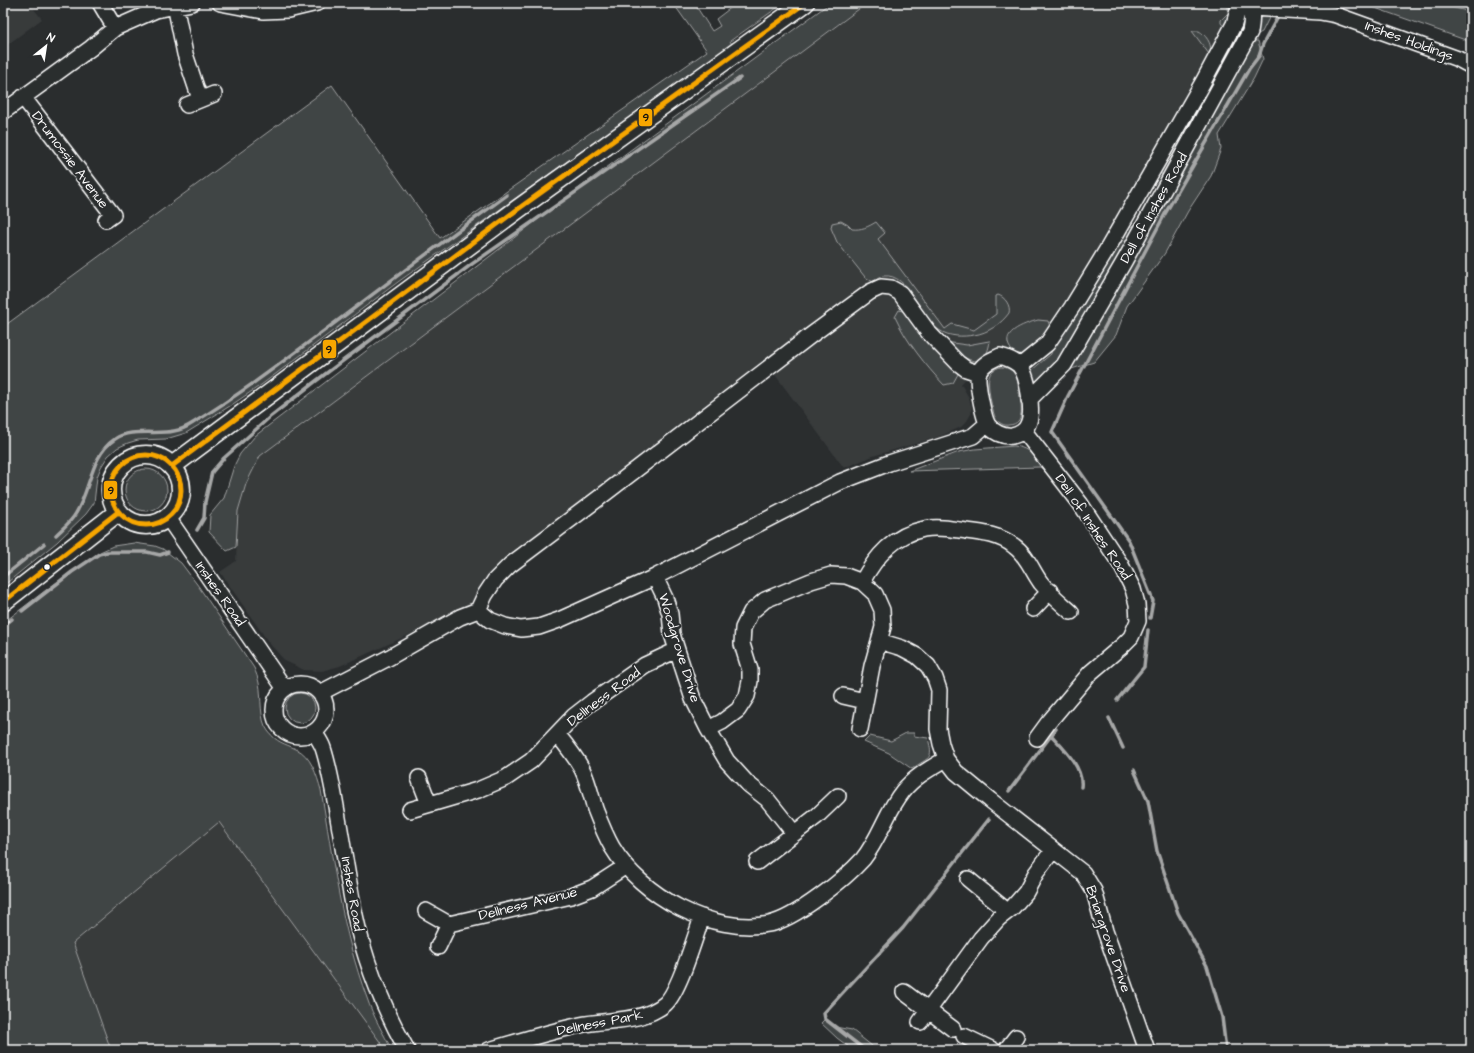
<svg xmlns="http://www.w3.org/2000/svg" width="1474" height="1053" viewBox="0 0 1474 1053" font-family="'Architects Daughter',sans-serif">
<style>
.built{fill:#373a3b}
.green{fill:#414445;stroke:#a0a2a2}
.lines{fill:none;stroke-linecap:round;stroke-linejoin:round}
.stream{stroke:#a6a7a7;stroke-width:3.5}
.minor-casing{stroke:#fff;stroke-width:18}
.major-casing{stroke:#fff;stroke-width:21}
.minor{stroke:#2a2d2e;stroke-width:15}
.major{stroke:#2a2d2e;stroke-width:18}
.bus-1-casing{stroke:#2a2d2e;stroke-width:8}
.bus-1{stroke:#f7a600;stroke-width:5}
.bus-dot{fill:#fff;stroke:#2a2d2e;stroke-width:1.5}
.labels{text-anchor:middle;dominant-baseline:central;stroke-width:4;stroke-linejoin:round;paint-order:stroke}
.street-label{font-size:14px;fill:#fff;stroke:#2a2d2e}
.line-badge{stroke:#2a2d2e;stroke-width:1.5}
.pale-badge-label{font-size:11px;text-anchor:middle;font-weight:bold;fill:#111}
</style>
<rect width="100%" height="100%" fill="#2a2d2e"/>
<filter id="ink" filterUnits="userSpaceOnUse"><feTurbulence type="fractalNoise" baseFrequency=".025" numOctaves="2"/><feDisplacementMap in="SourceGraphic" scale="8" xChannelSelector="R" yChannelSelector="G"/><feConvolveMatrix kernelMatrix="1 2 1 2 8 2 1 2 1" color-interpolation-filters="sRGB"/></filter>
<g filter="url(#ink)">
<path class="built" d="M3 3H29L42 19 3 48Z
M867 3H1235V11L1057 323 1023 354 984 360 961 384 968 396 972 407 971 414 967 421 961 427 939 437 873 456 844 468 773 372 512 576 453 615 340 666 322 671 304 670 285 661 269 643 220 572 236 561 238 511 246 484 260 456Z
M219 822 386 1050H111L73 943Z"/>
<path class="green" d="M673 3H694L712 31 720 26 716 19 737 3H784L730 41 732 44 398 282 261 385 230 406 186 433 166 439 138 440 128 443 117 448 108 456 101 467 97 477 94 503 86 514 57 542 3 586V327L332 85 440 238 707 51Z
M830 3H867L260 456 246 484 238 511 236 547 227 551 209 532 210 515 224 498 234 466 240 454 255 436 587 182Z
M1228 3H1235L1225 28 1221 23V20L1228 13Z
M1361 3H1435L1471 12V42Z
M1259 15 1270 16 1262 32 1258 34 1254 41Z
M1244 17H1246L1247 21 1237 43 1232 42Z
M1192 31H1199C1206 35 1214 46 1209 54Z
M1242 41H1258L1263 59 1254 78 1219 135 1221 149 1211 176 1188 211 1165 253 1127 306 1116 335 1094 362 1065 371 1036 385 1034 384 1032 370 1051 354 1052 347 1123 230 1143 222 1165 179 1158 169 1224 52Z
M841 221 848 225 852 229C861 230 868 227 876 222L885 233 878 239 945 329 952 324 974 330 996 314V296L998 295C1005 297 1011 306 1009 313 1001 324 988 333 974 335 963 337 949 337 939 330 921 318 909 273 884 276 880 276 877 280 873 282L865 277 837 242 831 228 832 223Z
M899 310 913 314 952 362 958 374 953 383 944 385C926 366 906 341 895 317Z
M1038 320 1048 321 1051 329 1043 343 1024 355 1014 353C995 333 1024 324 1038 320Z
M989 341H990C985 377 960 356 945 342L967 345Z
M1000 367C1005 367 1009 368 1013 372 1018 377 1018 386 1019 392 1021 404 1026 424 1009 425 1004 426 999 423 996 419 992 412 987 385 989 377 991 371 995 369 1000 367Z
M1014 446C1034 448 1045 468 1057 482L1040 467 909 471 959 452 975 449Z
M125 490a21 21 0 1 1 42 0a21 21 0 1 1-42 0Z
M134 543 155 546 163 549 181 563 199 587 254 668C256 673 258 678 259 683 262 697 259 720 268 731 277 743 284 743 296 749 311 755 317 776 321 790 333 860 342 931 367 998 373 1016 383 1033 392 1050H386L219 822 73 943 111 1050H3V623L46 590 100 552 113 546Z
M285 708a15 15 0 1 1 30 0a15 15 0 1 1-30 0Z
M906 733H914V736L928 738C934 761 929 756 912 769L889 753 864 742 870 736 891 741Z
M825 1019 835 1027 852 1030 877 1050H853L837 1038 821 1023Z"/>
<g class="lines">
<path class="stream" d="M197 530 204 518 205 502 212 472 224 458 271 416 316 381 472 264 740 78
M56 535C63 528 71 522 76 513 91 489 90 456 115 439 130 428 156 435 174 431 181 430 187 427 193 423 246 391 294 353 344 316 398 275 452 235 507 195
M3 577 44 544
M22 611 72 572 99 554 107 552H147L160 555 168 552
M1150 618 1153 601 1129 541 1052 432 1068 396 1166 212 1249 69 1259 56 1263 44 1277 18
M3 626 12 619
M1117 700 1144 667 1148 630
M1109 718 1123 748
M1051 735C1063 748 1084 768 1081 787
M1134 770 1148 801 1157 851 1178 913 1207 966 1222 1017 1226 1050
M1009 791 1056 729
M865 1050 825 1019 824 1013 845 990 903 928 989 819"/>
<g class="minor-casing">
<path id="minor" d="M100 3 115 28
M220 3 263 11 288 10 317 3
M175 5 185 54 200 99
M1251 8 1320 12 1336 15 1458 59 1471 66
M23 97 113 215 106 220
M187 105 214 94
M3 112 91 48 115 28 156 10 192 3
M1000 356C1008 358 1013 360 1019 365 1028 375 1034 412 1028 424 1026 430 1019 435 1012 436 1003 437 993 432 988 425 984 419 975 378 979 372 983 363 992 360 1000 356Z
M1020 366 1047 344 1072 307 1108 248 1203 82 1234 24 1240 3
M1029 400 1064 365 1125 260 1250 32C1252 22 1253 13 1249 3
M1024 431 1080 503 1121 565 1133 589 1137 604 1138 621 1131 637 1122 646 1090 673 1048 723 1037 738
M168 518 285 689
M655 577 665 598 670 614 672 634 677 650 693 699 708 729 727 761 748 784 767 799 794 833
M862 582C876 556 894 535 924 529 937 526 953 529 966 531 984 533 1000 535 1014 546 1027 555 1032 571 1041 583 1049 593 1061 603 1071 612
M1033 609 1050 591
M478 610 490 620 505 626 521 629 539 627 559 620 655 577 840 482 889 463 973 436 987 424
M879 641 902 648 917 656 928 666 935 678 939 690 938 729 941 744 946 759 956 772 990 800 1083 873 1094 891 1105 931 1147 1050
M274 710a26 26 0 1 1 52 0a26 26 0 1 1-52 0Z
M320 693 390 657 460 617 478 610 485 595 495 580 510 565 599 498 810 336 870 292 881 287 891 288 900 293 929 333 958 363 966 369 978 373
M843 696 865 701
M708 729 722 722 738 710 747 696 750 681V670L742 644 743 628 751 612 765 600 811 581 831 575 846 576 862 582 875 594 882 610 883 627 872 666 860 729
M314 732C317 737 321 742 323 748 328 763 331 780 334 795 340 828 345 861 351 894 360 949 380 1002 407 1050
M557 734C566 745 575 756 582 769 588 781 591 795 595 809 600 822 605 835 612 847 641 896 712 935 769 924 795 919 845 879 863 859 880 838 886 812 903 791 914 777 931 768 946 759
M419 778 429 804
M410 810 478 790 506 778 531 761 574 716 592 702 645 665 677 650
M757 862 817 816 838 796
M968 879 1007 911
M426 911 449 924 438 947
M449 924 571 896 592 888 626 866
M904 992 953 1029
M920 1022 981 938 999 918 1012 908 1026 892 1036 873 1053 850
M964 1036 993 1050
M489 1050C519 1041 549 1032 580 1025 608 1019 642 1023 665 1004 679 992 695 937 702 917
M1006 1050 1016 1037"/>
</g>
<g class="major-casing">
<path id="major" d="M111 490a35 35 0 1 1 70 0a35 35 0 1 1-70 0Z
M172 466 518 209 805 3
M3 602 118 512"/>
</g>
<use href="#minor" class="minor"/>
<use href="#major" class="major"/>
<g class="bus-1-casing">
<path id="bus-1" d="M111 490a35 35 0 1 1 70 0a35 35 0 1 1-70 0Z
M172 466 518 209 805 3
M3 602 118 512"/>
</g>
<use href="#bus-1" class="bus-1"/>
</g>
</g>
<circle class="bus-dot" cx="47" cy="567" r="3.5"/>
<g class="labels">
<g class="street-label">
<text transform="translate(1409 41) rotate(20)">Inshes Holdings</text>
<text transform="translate(70 160) rotate(53)">Drumossie Avenue</text>
<text transform="translate(1154 208) rotate(-61)">Dell of Inshes Road</text>
<text transform="translate(1093 527) rotate(56)">Dell of Inshes Road</text>
<text transform="translate(220 594) rotate(55)">Inshes Road</text>
<text transform="translate(679 648) rotate(73)">Woodgrove Drive</text>
<text transform="translate(604 697) rotate(-37)">Dellness Road</text>
<text transform="translate(352 894) rotate(80)">Inshes Road</text>
<text transform="translate(528 904) rotate(-14)">Dellness Avenue</text>
<text transform="translate(1108 939) rotate(71)">Briargrove Drive</text>
<text transform="translate(600 1023) rotate(-11)">Dellness Park</text>
</g>
</g>
<g class="line-badge">
<rect x="638" y="108" width="15" height="19" rx="4" fill="#f7a600"/>
<rect x="322" y="339" width="15" height="20" rx="4" fill="#f7a600"/>
<rect x="103" y="480" width="15" height="20" rx="4" fill="#f7a600"/>
</g>
<g class="pale-badge-label">
<text x="646" y="121">9</text>
<text x="329" y="353">9</text>
<text x="111" y="494">9</text>
</g>
<rect width="1474" height="1053" fill="none" stroke="#2a2d2e" stroke-width="16"/>
<rect x="8" y="8" width="1458" height="1037" fill="none" stroke="#fff" stroke-width="1.5" filter="url(#ink)"/>
<g transform="translate(46 46) rotate(30)" stroke="#2a2d2e" stroke-width="3" paint-order="stroke">
<path d="M0-3L7 15L0 10L-7 15Z" fill="#ffffff"/>
<text y="-6" font-size="11" font-weight="bold" text-anchor="middle" fill="#ffffff">N</text>
</g>
</svg>
